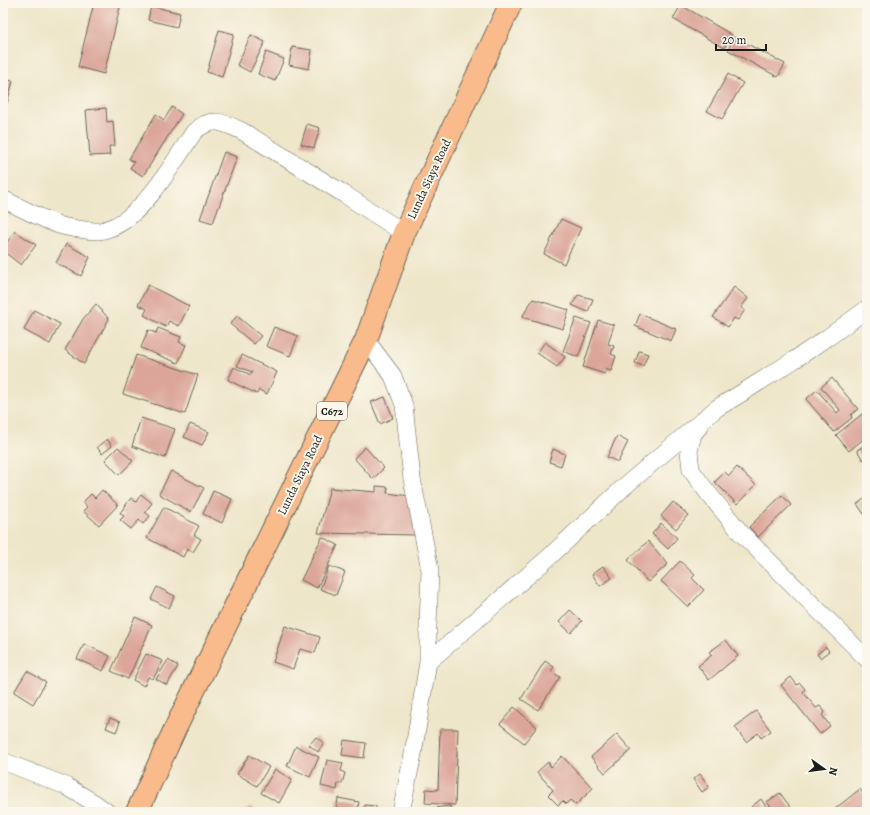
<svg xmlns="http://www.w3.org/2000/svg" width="870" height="815" viewBox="0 0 870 815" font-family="Alegreya,serif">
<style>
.building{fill:#dba699}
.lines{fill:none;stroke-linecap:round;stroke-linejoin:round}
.minor-casing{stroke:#666359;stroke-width:18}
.primary-casing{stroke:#666359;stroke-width:24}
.minor{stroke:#fff;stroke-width:17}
.primary{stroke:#fabb8c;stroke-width:22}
.labels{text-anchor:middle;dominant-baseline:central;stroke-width:4;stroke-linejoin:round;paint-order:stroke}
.shield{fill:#fbf7ec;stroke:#5f5e5a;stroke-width:1}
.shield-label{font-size:11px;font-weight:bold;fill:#1c1c1c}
.street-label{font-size:12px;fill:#1c1c1c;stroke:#fbf7ec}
</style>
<rect width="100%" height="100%" fill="#fbf7ec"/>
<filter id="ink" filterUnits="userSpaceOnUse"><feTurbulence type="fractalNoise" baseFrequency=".025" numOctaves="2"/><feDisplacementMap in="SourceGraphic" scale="8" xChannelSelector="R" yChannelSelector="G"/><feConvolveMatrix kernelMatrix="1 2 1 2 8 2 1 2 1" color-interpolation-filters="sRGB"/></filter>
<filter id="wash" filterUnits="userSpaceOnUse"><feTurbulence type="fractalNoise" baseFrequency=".012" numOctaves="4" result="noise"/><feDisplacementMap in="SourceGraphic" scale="16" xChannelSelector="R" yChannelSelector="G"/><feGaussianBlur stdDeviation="0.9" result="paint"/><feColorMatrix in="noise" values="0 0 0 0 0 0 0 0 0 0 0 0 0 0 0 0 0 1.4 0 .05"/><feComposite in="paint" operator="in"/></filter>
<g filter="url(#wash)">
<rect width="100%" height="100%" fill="#eee6c9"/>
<g id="blocks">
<path class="building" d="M94 3H121L104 74 78 67Z
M681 5 732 35 724 48 673 19Z
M151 6 180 13 177 27 148 20Z
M219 30 234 34 222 77 207 72Z
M251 35 265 42 250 72 237 65Z
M734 37 785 64 778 77 728 50Z
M292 47 312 50 309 69 289 65Z
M266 52 284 59 275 81 258 74Z
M728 74 743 83 722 119 707 111Z
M3 79 13 81 5 111H3Z
M172 107 182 114 143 176 130 168 134 162 129 159 156 114 164 120Z
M106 108 107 122 113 121 115 146H109L110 155 90 156 86 110Z
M307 124 320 128 314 148 301 144Z
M224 152 237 157 213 223 200 219Z
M561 219 581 228 564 264 544 254Z
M15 231 36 245 21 265 3 251V248Z
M66 244 90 257 81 276 56 263Z
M148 285 189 306 179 326 169 321 166 327 144 315 147 309 138 305Z
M734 287 748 298 741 308 745 310 738 320 734 318 728 327 713 317Z
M578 295 593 299 588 312 572 305Z
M533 299 569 310 563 329 522 317Z
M3 303 6 304 3 314Z
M96 304 109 319 84 364 65 350 83 319Z
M34 310 60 324 50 344 24 330Z
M640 314 676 329 671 341 635 326Z
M237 316 261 336 254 344 230 324Z
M576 318 591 323 578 357 563 351Z
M598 320 614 325 608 344 614 346 611 354 616 356 611 371 606 369 605 374 583 367Z
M274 327 298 336 290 356 266 346Z
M158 328 181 337 179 342 186 345 178 363 141 348 148 330 156 333Z
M545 342 565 357 557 367 537 353Z
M639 351 648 354 643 366 635 363Z
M136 355 198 375 185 414 123 394Z
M242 355 277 372 267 394 259 390 257 394 228 380 234 367 251 375 252 372 237 366Z
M832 378 858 409 851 415 852 418 834 432 806 399 817 390 837 413 840 410 821 387Z
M385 397 393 418 380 424 371 402Z
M867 410V436L849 451 836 435Z
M141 418 175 429 165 458 132 446Z
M190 424 209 432 202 445 184 437Z
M617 436 628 442 618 462 607 457Z
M107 439 112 446 102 454 97 447Z
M867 444V458L863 460 857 450Z
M118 447 133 461 119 475 105 460Z
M365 447 384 468 373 479 354 458Z
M553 449 565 454 561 466 549 462Z
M737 467 756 485 737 504 715 482 725 472 729 476Z
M171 471 204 488 191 512 159 494Z
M376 486 388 487 387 493 410 496 416 535 318 533 330 488 376 492Z
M102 490 118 505 99 525 83 511 87 507 83 502 91 494 95 498Z
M213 491 232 499 222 523 203 514Z
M141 494 152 503 145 512 150 516 143 524 139 520 131 529 120 520 124 516 120 513 131 498 136 502Z
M782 495 791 505 758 537 749 527Z
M867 497V511L864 514 857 504Z
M673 502 688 515 676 529 661 516Z
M164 507 199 526 194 535 201 539 193 552 187 549 183 557 147 538Z
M661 523 677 538 668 549 652 534Z
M322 537 338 545 317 588 301 580Z
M648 541 668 564 648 582 628 560Z
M680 561 695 575 692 578 704 590 688 607 661 581Z
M329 566 345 572 336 595 320 589Z
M603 566 612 578 600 586 592 574Z
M157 587 175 596 169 608 151 599Z
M570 610 582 621 571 633 559 622Z
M135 617 152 625 128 679 111 671Z
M285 626 320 637 315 653 300 649 293 669 273 662Z
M726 640 738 656 709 680 698 666 712 655 709 652Z
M84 644 110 656 103 671 77 659Z
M826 647 829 651 820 658 817 654Z
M146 654 163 661 153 679 148 677 144 686 133 680Z
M168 660 178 666 167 685 156 679Z
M545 661 554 667 551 671 560 677 538 710 521 699Z
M27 671 46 682 33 704 14 692Z
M791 677 797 685 800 683 805 689 803 692 816 708 820 706 825 712 822 715 830 726 820 734 781 685Z
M514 707 537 727 524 743 500 724Z
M756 711 771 731 761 738 758 733 746 742 735 727Z
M110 718 120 722 116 732 106 728Z
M440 729H458L455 805 425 803 426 789 438 790Z
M617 734 631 750 605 773 591 757Z
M316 737 324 743 318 752 309 745Z
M344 740 366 743 364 758 342 755Z
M296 746 319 757 310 777 287 766Z
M249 755 269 767 257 786 237 774Z
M562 756 593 788 576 805 570 800 566 804 563 801 558 805 548 795 553 790 537 772 548 762 551 767Z
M327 760 343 763 341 771 345 773 342 784 338 783 337 790 321 786Z
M275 769 292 780 279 803 261 793Z
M700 774 709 787 702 792 693 779Z
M860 789 867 798V812H831Z
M780 793 794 812H775L767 802Z
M338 798 359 802 357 812H336Z
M761 799 769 812H755L751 807Z
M365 805 376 806V812H364Z
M250 806 258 812H246Z
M450 806 451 812H425V809Z"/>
</g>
</g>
<g filter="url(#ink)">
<use href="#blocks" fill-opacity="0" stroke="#666359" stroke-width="1"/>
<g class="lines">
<g class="minor-casing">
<path id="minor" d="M3 199C21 208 40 218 59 225 68 228 89 231 98 231 102 231 107 229 110 228 143 217 175 160 194 132 211 116 223 122 242 131L344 194 404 233
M366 340 393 376 404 405 412 479 430 570 428 626V662L413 754 401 812
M700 426 693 434 689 451 691 470 708 493 741 533 867 659
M428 662 547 559 625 486 717 408 745 391 794 360 827 338 867 309
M3 761 66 786 96 804 107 812"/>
</g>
<g class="primary-casing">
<path id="primary" d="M137 812 175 729 366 340 404 233 511 3"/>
</g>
<use href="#minor" class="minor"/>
<use href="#primary" class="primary"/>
</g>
</g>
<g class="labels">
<rect class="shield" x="317" y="402" width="30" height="18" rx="3"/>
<g class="shield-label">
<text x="332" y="411">C672</text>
</g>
<g class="street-label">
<text transform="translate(429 179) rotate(-65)">Lunda Siaya Road</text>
<text transform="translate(300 475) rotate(-64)">Lunda Siaya Road</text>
</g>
</g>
<rect width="870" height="815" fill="none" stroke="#fbf7ec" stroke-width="16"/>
<g transform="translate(824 769) rotate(104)" stroke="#fbf7ec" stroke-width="3" paint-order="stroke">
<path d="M0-3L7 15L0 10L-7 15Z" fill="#1c1c1c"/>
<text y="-6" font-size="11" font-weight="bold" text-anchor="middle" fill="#1c1c1c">N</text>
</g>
<path d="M716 44v6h50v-6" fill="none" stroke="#1c1c1c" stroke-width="2"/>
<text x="722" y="44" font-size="12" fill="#1c1c1c" stroke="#fbf7ec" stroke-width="3" paint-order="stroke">20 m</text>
</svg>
